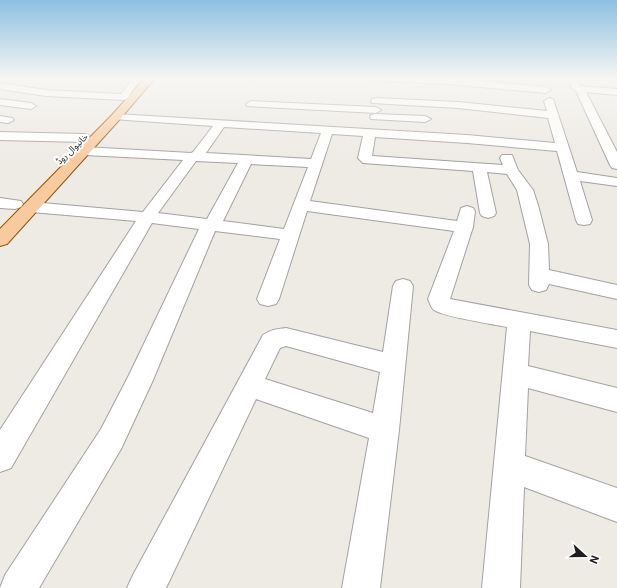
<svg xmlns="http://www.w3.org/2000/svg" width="617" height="588" viewBox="0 0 617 588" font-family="Roboto,'Noto Sans Arabic',sans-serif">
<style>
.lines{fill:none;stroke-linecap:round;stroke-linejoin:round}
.minor-casing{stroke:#a2a2a2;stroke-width:2}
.major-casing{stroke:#915706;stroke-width:2}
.minor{fill:#fff;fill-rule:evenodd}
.major{fill:#f8caa0;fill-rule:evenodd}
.labels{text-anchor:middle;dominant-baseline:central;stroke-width:4;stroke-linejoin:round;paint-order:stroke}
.far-street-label{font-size:9px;fill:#1e1e1e;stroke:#fff}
</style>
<rect width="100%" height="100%" fill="#eeeae4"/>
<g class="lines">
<g class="minor-casing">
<path id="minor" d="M133 78H141L127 99 124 100 46 96 0 89V83L46 90 121 94Z
M373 78H449L546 87 551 90 546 93 449 84 377 81Z
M569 78H577L580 86 617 89V95L586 92 617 152V169L612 168 610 165 576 91 571 87Z
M376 98 458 102 547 111 544 101 549 98 553 99 577 172 617 178V186L580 181 592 220 590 224 584 225 578 224 576 220 557 151 467 143 375 137 372 156 503 165 500 158 502 155H512L518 170 533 190 538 205 548 244 549 270 617 285V299L549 284 546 290 539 292 532 290 529 285 530 244 517 190 507 174 487 172 496 213 494 216 488 218 482 216 480 213 473 171 363 163 358 158 363 136 332 134 310 201 457 221 461 208 467 206 473 208 475 211 473 227 450 299 617 330V348L530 331 528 366 617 388V412L528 388 525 456 617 488V522L524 487 520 588H482L507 327C493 324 444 317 434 310 431 308 430 303 428 299L454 231 307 211 279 299 276 304 268 306 260 304 257 299 280 239 215 231 153 380 121 449 39 588H0L5 575 101 429 129 375 199 229 152 223 11 468 0 472V430L136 221 31 212 25 210 23 207 25 204 31 202 143 212 183 160 85 155 80 154 79 151 80 148 85 147 191 153 193 152 213 126 112 119 111 117 116 114 467 135 555 143 548 118 458 108 372 103 371 101 372 99ZM224 127 321 133 311 159 206 153ZM196 161 238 163 207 219 158 213ZM251 164 308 167 284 229 223 221Z
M0 99 31 103 36 106 31 109 0 105Z
M251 101 376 107 381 110 376 113 247 106 246 104Z
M375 114 425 116 431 119 425 122 371 119 370 117 371 115Z
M0 116 12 118 14 120 8 123 0 122Z
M0 132 84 134 88 135 90 138 88 141 84 142 0 140Z
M0 198 21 201 23 204 21 207 15 209 0 208Z
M403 279 410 281 413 286 399 430 380 588H342L369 438 256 399 166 588H127L133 575 263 335C270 330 277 329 286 328L383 352 393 286 396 281ZM286 346 380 372 373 413 265 379 280 348Z"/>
</g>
<g class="major-casing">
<path id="major" d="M145 78H155L120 119 7 244 0 246V229L112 115Z"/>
</g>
<use href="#minor" class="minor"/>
<use href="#major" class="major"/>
</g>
<linearGradient id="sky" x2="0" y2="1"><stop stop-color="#8dc0e2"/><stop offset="0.49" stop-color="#f7f6f3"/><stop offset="1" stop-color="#f7f6f3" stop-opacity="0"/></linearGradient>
<rect width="617" height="160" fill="url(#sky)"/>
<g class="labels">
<g class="far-street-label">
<text transform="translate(72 149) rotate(-44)">خانیوال روڈ</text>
</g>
</g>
<g transform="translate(585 556) rotate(111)" stroke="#ffffff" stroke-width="3" paint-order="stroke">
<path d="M0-3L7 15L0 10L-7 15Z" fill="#1e1e1e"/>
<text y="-6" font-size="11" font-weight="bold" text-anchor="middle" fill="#1e1e1e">N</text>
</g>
</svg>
